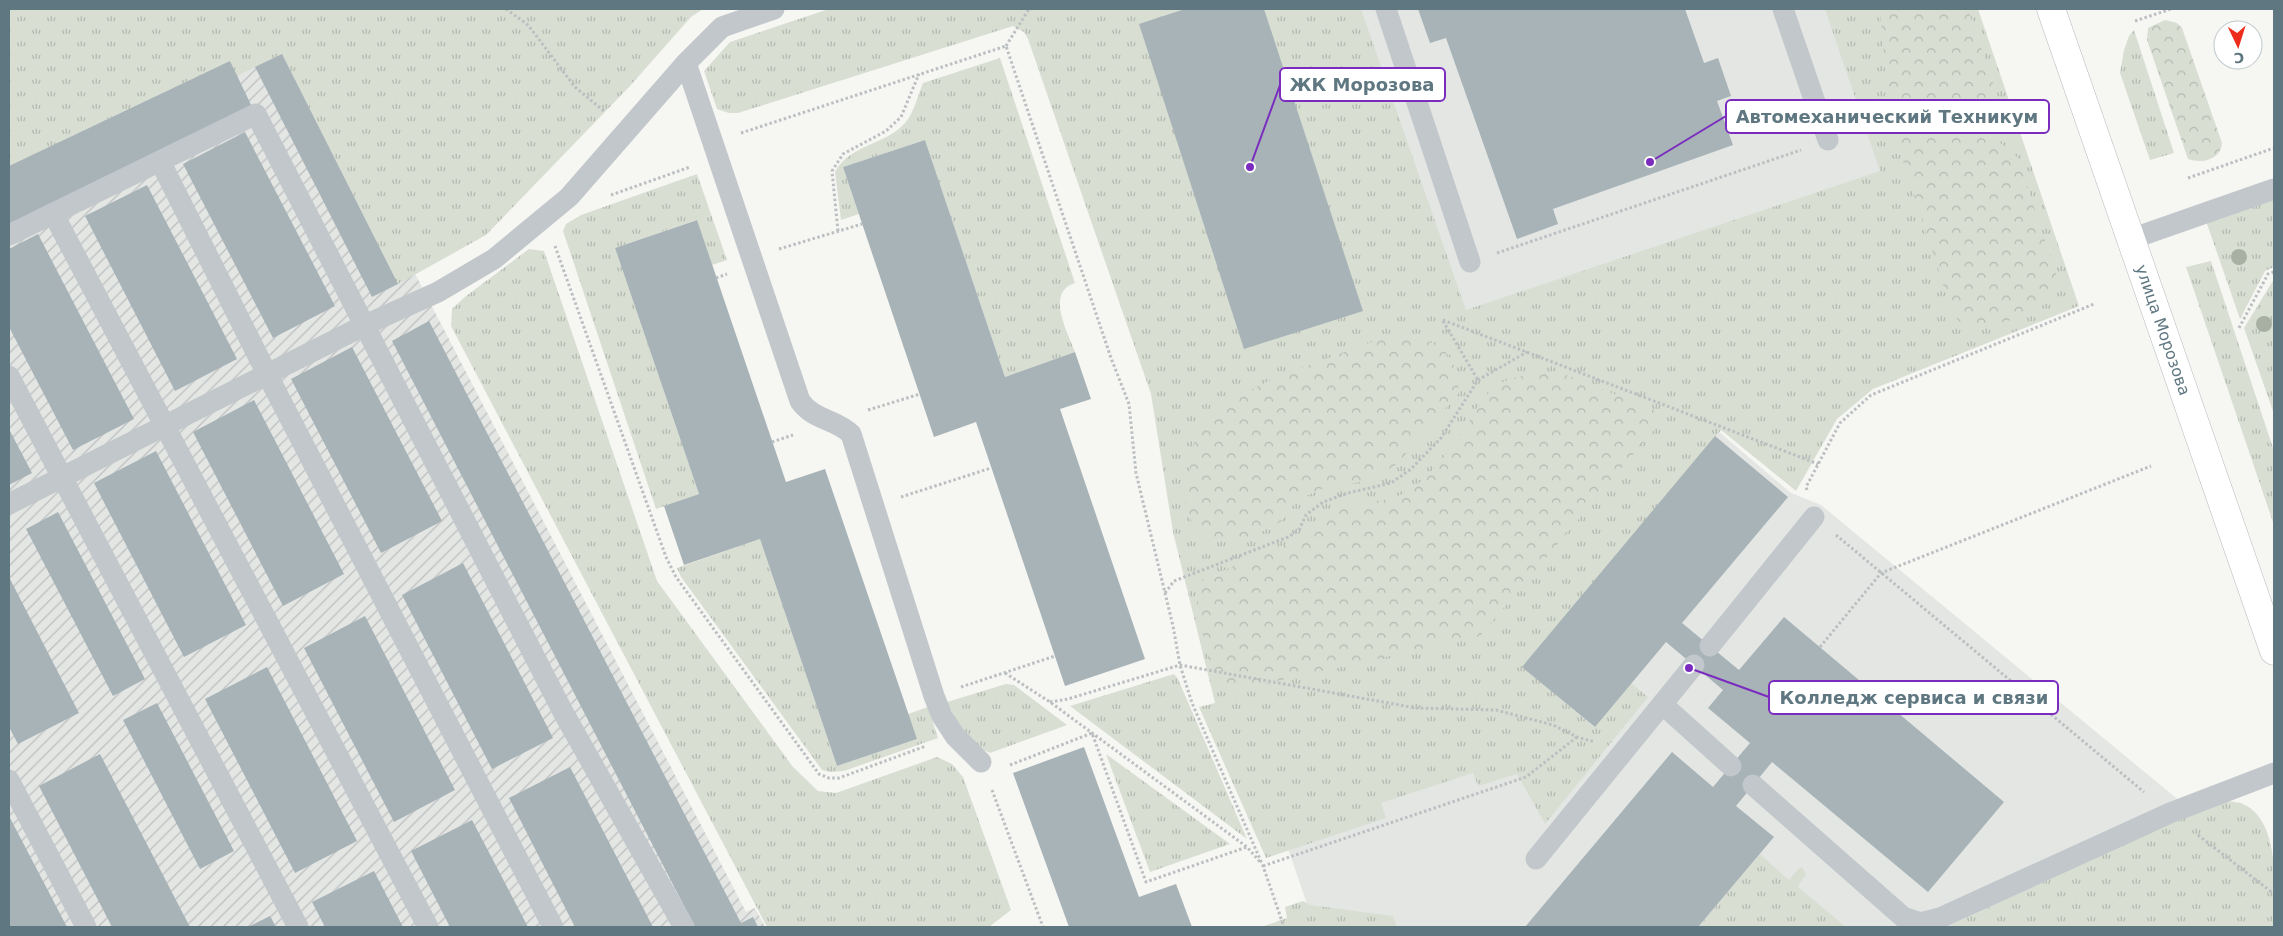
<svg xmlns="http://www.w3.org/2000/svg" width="2283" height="936" viewBox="0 0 2283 936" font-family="'DejaVu Sans',sans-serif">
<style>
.built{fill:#e4e6e4}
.industrial{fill:url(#industrial-furrows)}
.grass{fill:url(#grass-tufts)}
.forest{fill:url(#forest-crowns)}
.building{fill:#a7b3b7}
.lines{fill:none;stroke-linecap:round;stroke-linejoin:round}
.primary-casing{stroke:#b4bbbe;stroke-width:29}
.path{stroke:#bbbfc1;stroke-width:3;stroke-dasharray:2.5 2.5;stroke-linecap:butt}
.service{stroke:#c1c7ca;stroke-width:21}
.primary{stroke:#fff;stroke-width:28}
.tree{fill:#a7b0a2}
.labels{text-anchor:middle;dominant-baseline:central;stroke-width:5;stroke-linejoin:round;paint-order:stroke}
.street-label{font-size:16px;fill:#5f7780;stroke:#fff}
.leader{fill:none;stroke:#7b2cbf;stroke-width:2}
.callout-dot{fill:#7b2cbf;stroke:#fff;stroke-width:2}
.callout{fill:#fff;stroke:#7b2cbf;stroke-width:2}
.callout-label{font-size:18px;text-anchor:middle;font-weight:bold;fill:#5f7780}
</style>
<defs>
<pattern id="industrial-furrows" width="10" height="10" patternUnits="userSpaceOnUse" patternTransform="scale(1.25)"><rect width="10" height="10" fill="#e4e6e4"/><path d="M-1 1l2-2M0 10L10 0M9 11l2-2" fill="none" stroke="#bcbfbe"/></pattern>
<pattern id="grass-tufts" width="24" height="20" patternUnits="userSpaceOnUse" patternTransform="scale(1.25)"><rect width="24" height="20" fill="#d9ded3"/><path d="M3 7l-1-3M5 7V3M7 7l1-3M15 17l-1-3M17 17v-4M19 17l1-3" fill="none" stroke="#b3b9b0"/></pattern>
<pattern id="forest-crowns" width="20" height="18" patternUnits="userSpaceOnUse" patternTransform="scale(1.25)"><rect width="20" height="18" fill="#d9ded3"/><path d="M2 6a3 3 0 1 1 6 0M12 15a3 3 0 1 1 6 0" fill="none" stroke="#b3b9b0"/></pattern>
</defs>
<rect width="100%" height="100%" fill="#f6f6f3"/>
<path class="built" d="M1353 9H1843L1950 332 1459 315Z
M1718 431 1791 493 1821 505 2187 807 2012 927H1315L1235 695Z"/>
<path class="industrial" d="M279 34 298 48 746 912 755 908 765 927H9V162Z"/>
<path class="grass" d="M9 9H703L691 17 630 86 486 235 398 284 282 54 237 76 230 61 9 166Z
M829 9H1361L1466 310 1880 171 1825 9H1978L2079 306 1873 389 1837 419 1796 491 1721 430 1523 667 1594 727 1631 683 1648 697 1545 824 1517 774 1478 786 1473 773 1381 803 1386 818 1266 858 1199 707 1215 703 1173 532 1151 394 1028 39 1024 32 1013 26 738 113H729L717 109 704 71 730 42Z
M2134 30 2174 153 2150 160 2120 73 2124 50 2129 36Z
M1000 58 1075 283C1045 292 1068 333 1075 352L1005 377 925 140 843 167 859 214 841 220 835 172C850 144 886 145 905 123 914 113 918 95 923 83Z
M697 174 727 260 712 265 696 220 615 248 699 494 656 509 563 231 566 224 581 215Z
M2274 197V267L2265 271 2240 319 2206 221Z
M529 249 544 251 657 581 793 767 818 791 836 793 937 757 952 764 963 777 1011 910 989 927H767L451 326 452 309 466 296Z
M2211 261 2274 451V525L2186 267Z
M2274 279V414L2244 328Z
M760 539 837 766 917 739 908 714 928 707 938 738 844 771 830 772 822 770 681 577 677 568Z
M1174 674 1178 679 1247 839 1070 706Z
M1006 684 1014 685 1067 725 990 753C967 743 957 722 947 702Z
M1106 754 1230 844 1150 872Z
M2228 801C2232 802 2239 802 2243 804 2282 821 2274 893 2274 927H1947L2208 806Z
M1760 854 1789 880 1799 868 1802 867 1806 874 1798 887 1846 927H1698Z
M1303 901 1310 905 1393 916 1397 927H1261L1287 918 1285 907Z"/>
<path class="forest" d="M1880 9H1968L1997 95 1990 113V128L1998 141 2018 158 2058 280C2050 310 2023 318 1995 324 1989 325 1979 329 1972 328 1964 327 1958 320 1953 315L1890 121Z
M2165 20 2177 23 2182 28 2222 143C2221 160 2201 164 2188 159L2147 40 2148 28Z
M1383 338C1397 339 1417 337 1430 342 1452 350 1460 374 1458 394L1397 464 1372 480 1324 488 1295 501 1289 513 1280 522 1246 540 1210 542 1192 522 1185 506 1187 481 1196 434 1228 401 1279 376Z
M1561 373 1654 410 1659 418V424L1480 636 1236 690 1223 689 1215 682 1196 608 1200 583 1206 578 1309 534C1326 490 1372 511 1404 493 1434 477 1454 443 1472 417 1480 404 1488 390 1501 383 1519 373 1541 374 1561 373Z"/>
<path class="building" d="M1185 9H1264L1363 311 1244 349 1139 24Z
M1418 9H1685L1704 63 1718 58 1731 96 1717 101 1733 145 1553 209 1558 224 1517 239 1446 38 1430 43Z
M282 54 398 284 372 297 255 67Z
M230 61 254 111 9 227V166Z
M245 132 335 306 273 338 183 164Z
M925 140 1005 377 1075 352 1091 399 1060 409 1145 659 1065 686 976 422 934 437 843 167Z
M147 185 237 359 175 391 85 216Z
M697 220 786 482 825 469 917 739 837 766 760 539 684 565 664 506 699 494 615 248Z
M38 234 134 419 73 450 9 327V249Z
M429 321 741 923 753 917 758 927H695L392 341Z
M352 347 442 521 381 553 291 379Z
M254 400 344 574 283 606 193 432Z
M9 429 32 473 9 485Z
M1715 436 1788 497 1682 623 1739 670 1784 617 2004 802 1928 892 1772 762 1736 806 1774 837 1698 927H1525L1672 752 1713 787 1750 743 1708 708 1723 690 1666 642 1595 727 1522 667Z
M156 451 246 625 184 657 94 483Z
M58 512 145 679 113 696 26 529Z
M463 563 553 738 492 769 402 595Z
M9 577 79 713 18 744 9 727Z
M365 616 455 790 394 822 304 648Z
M267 667 357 841 295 873 205 699Z
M157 703 234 851 200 869 123 720Z
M1084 747 1139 897 1176 884 1192 927H1069L1013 773Z
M100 754 190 927H112L39 786Z
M570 767 653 927H575L509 798Z
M9 816 67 927H9Z
M472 820 528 927H450L411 851Z
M374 871 403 927H325L312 902Z
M270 916 276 927H248Z"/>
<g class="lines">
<g class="primary-casing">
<path id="primary" d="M2051 9 2274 651"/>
</g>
<path class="path" d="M506 9 528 25 575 87 605 112
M2135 21 2171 9
M1006 46 1029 9
M741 133 1006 46 1111 358 1129 404 1136 473 1173 626 1180 665 1192 703 1263 866 1284 927
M2188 178 2274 148
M611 195 690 167
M838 231 832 171 843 154 886 131 901 117 919 74
M555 246 666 557 676 577 819 774 829 778H839L926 746
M779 249 862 224
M1497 253 1801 150
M716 278 727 274
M1443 320 1818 464
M1443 321 1478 380
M2239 328 2268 274 2274 272
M868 410 920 394
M772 442 793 435
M1807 490 1806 487 1840 423 1871 395 2094 304
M901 497 991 468
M1836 535 2144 792
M1165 593 1174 581 1288 537 1299 530 1306 515 1323 502 1348 493 1391 483 1411 469 1441 438 1478 380 1527 352
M1820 647 1881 573 2151 466
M1005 673 1050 702 1247 847 1261 863
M961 687 1055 656
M1050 702 1068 699 1180 665 1416 708 1496 710 1553 725 1577 737 1595 742
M1010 765 1092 733 1146 882 1247 847
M992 790 1043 927
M2198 835 2274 894
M1263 866 1526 777 1577 737"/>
<path class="service" d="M1386 9 1470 262
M1783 9 1828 140
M686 63 800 401C813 420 836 419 851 434L934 696 942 716 955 736 981 762
M160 161 267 374 553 927
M53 213 428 927
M9 235 256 114 563 712 684 927
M2131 239 2274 189
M9 376 298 927
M9 504 365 325 438 292 494 259 569 197 686 63 722 27 774 9
M1710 646 1814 517
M1662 704 1731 766
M9 780 86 927
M1753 785 1903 917 1920 923 1940 918 2170 813 2274 773
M1536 859 1694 665"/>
<use href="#primary" class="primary"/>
</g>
<g class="tree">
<circle cx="2239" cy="257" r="8"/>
<circle cx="2264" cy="324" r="8"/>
</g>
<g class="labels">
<g class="street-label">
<text transform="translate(2163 330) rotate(71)">улица Морозова</text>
</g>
</g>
<path class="leader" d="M1250 167L1280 85M1650 162L1726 116M1689 668L1769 697"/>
<g class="callout-dot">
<circle cx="1250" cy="167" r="5"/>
<circle cx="1650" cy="162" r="5"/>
<circle cx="1689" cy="668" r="5"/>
</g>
<g class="callout">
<rect x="1280" y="68" width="165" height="33" rx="5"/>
<rect x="1726" y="100" width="323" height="33" rx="5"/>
<rect x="1769" y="681" width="289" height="33" rx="5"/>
</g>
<g class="callout-label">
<text x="1362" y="91">ЖК Морозова</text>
<text x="1887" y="123">Автомеханический Техникум</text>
<text x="1914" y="704">Колледж сервиса и связи</text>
</g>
<rect width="2283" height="936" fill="none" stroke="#5f7780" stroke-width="20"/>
<g transform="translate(2238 45) rotate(176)"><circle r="24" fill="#ffffff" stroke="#bfc9cc"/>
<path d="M0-4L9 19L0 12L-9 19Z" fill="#ee2c1c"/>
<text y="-8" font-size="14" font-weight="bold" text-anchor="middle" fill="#5f7780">С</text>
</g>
</svg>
